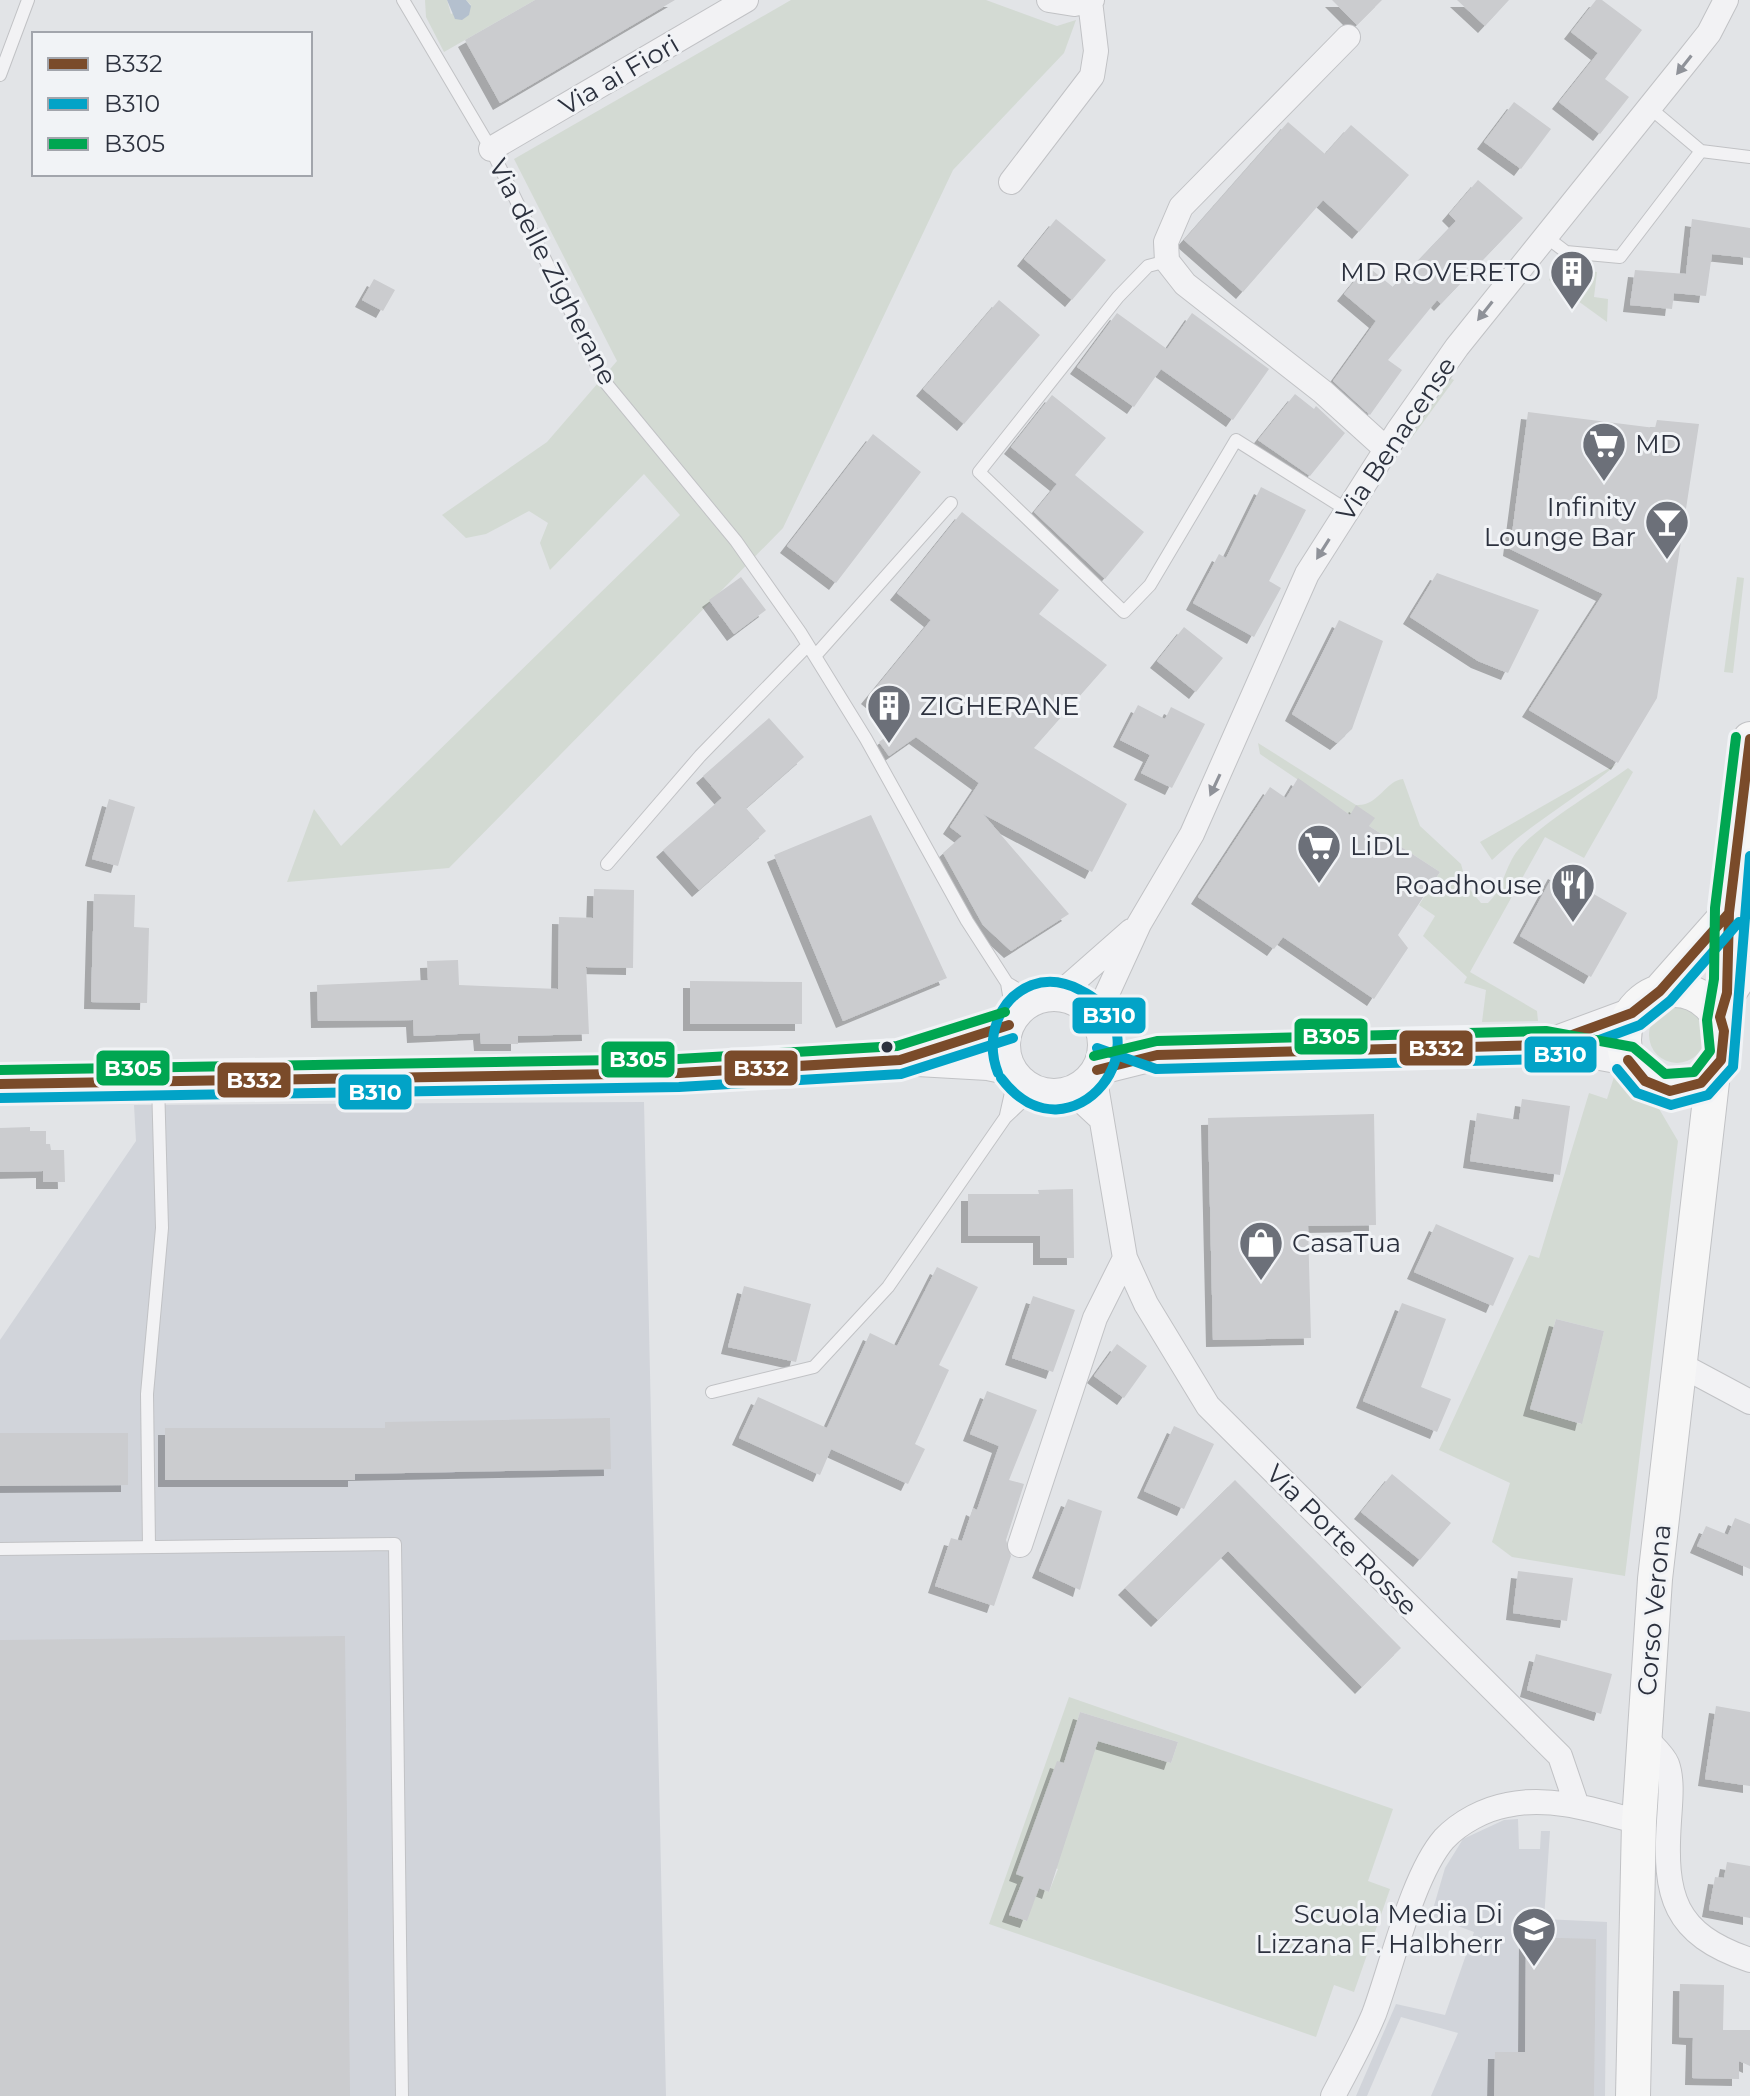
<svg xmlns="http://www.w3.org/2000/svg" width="1750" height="2096" viewBox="0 0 1750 2096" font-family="Montserrat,sans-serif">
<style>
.built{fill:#d1d4da}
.green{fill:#d3dad3;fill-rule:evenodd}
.water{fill:#b4c0ce}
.building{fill:#cbcccf;filter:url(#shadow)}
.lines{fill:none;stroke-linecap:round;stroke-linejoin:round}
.service-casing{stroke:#c1c2c5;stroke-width:14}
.minor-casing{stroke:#c1c2c5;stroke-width:26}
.tertiary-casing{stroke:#c1c2c5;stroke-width:32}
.secondary-casing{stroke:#c1c2c5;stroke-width:36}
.service{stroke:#f2f2f4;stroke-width:12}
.minor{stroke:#f2f2f4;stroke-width:24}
.tertiary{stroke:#f2f2f4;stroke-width:30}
.secondary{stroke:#f6f6f6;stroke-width:34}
.bus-1-casing{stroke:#f1f3f6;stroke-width:16}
.bus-2-casing{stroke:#f1f3f6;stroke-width:16}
.bus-3-casing{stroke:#f1f3f6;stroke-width:16}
.bus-1{stroke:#7a4b2a;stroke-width:10}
.bus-2{stroke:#02a3c7;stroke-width:10}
.bus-3{stroke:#00a651;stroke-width:10}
.oneway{fill:#8f9299}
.bus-dot{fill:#2c313e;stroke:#f1f3f6;stroke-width:3}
.labels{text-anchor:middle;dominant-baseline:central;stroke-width:6;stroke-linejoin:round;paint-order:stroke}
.street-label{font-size:26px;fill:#2c313e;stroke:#f1f3f6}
.poi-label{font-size:26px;fill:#2c313e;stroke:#f1f3f6;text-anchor:end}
.line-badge{stroke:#f1f3f6;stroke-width:3}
.badge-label{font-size:22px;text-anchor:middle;font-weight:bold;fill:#fff}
</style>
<defs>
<filter id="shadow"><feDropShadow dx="-7" dy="7" stdDeviation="0" flood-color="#0004"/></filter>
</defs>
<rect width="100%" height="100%" fill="#e2e4e7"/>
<path class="built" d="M644 1102 666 2096H0V1340L136 1141 134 1105Z
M1518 1819 1519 1849H1540L1541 1831H1550L1544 1919 1607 1922 1605 2096H1431L1458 2033 1401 2017 1367 2096H1356L1396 2004 1445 2015 1474 1932 1431 1916 1445 1868 1463 1839 1504 1820Z"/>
<path class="green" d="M425 0H447L451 14 471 5 466 0H535L444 52 426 17Z
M791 0H986L1057 26 1076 20 1064 53 953 170 783 528 449 868 287 882 314 809 341 846 680 515 644 474 550 570 540 543 548 523 529 511 486 534 466 538 442 515 547 442 617 361 514 159Z
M1559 267 1597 272 1594 297 1608 299 1607 322 1549 280Z
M1447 376 1454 380 1411 439 1408 437Z
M1737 577 1744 578 1733 673 1724 672Z
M1258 743 1356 805C1378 807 1386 780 1403 779L1420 826 1461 864 1467 886 1481 903H1488C1504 888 1505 866 1518 850 1542 822 1597 791 1628 768L1633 772 1584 858 1545 837 1470 972 1537 1011 1538 1021 1482 1022 1486 990 1464 983 1467 977 1423 936 1435 916 1419 905 1440 872 1369 826 1374 818 1357 806 1350 815 1260 754Z
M1618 763C1578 798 1531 823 1492 860L1480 842Z
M1649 1035a28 28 0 1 1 56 0a28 28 0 1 1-56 0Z
M1614 1077 1658 1107 1678 1141 1625 1576 1512 1557 1492 1542 1510 1483 1439 1450 1529 1255 1539 1258 1589 1093 1607 1099ZM1556 1319 1604 1331 1581 1424 1530 1409Z
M1069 1697 1393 1809 1368 1881 1390 1889 1354 1992 1334 1985 1316 2037 989 1924ZM1080 1712 1178 1742 1171 1763 1098 1741 1049 1785 1064 1763ZM1038 1861 1058 1869 1049 1892 1039 1888 1026 1921 1010 1914 1024 1877Z"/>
<path class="water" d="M447 0H466L471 6 469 15 462 20 455 19Z"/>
<path class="building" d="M535 0H675L500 103 465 40Z
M1332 0H1382L1357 25Z
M1457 0H1509L1485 26Z
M1596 0H1602L1642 30 1605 79 1629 97 1600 134 1559 102 1598 53 1571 32Z
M1514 102 1551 129 1521 169 1484 142Z
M1288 122 1325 154 1351 125 1409 175 1359 232 1323 200 1243 292 1184 240Z
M1478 180 1523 218 1441 304 1437 300 1388 360 1402 370 1370 415 1333 381 1376 321 1344 294 1367 266 1393 287 1456 221 1449 214Z
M1056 219 1106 260 1072 300 1024 259Z
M1692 219 1750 228V258L1712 254 1706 296 1674 293 1672 309 1630 305 1635 270 1686 274Z
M374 279 395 290 383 311 362 300Z
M999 300 1040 335 964 424 923 389Z
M1117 313 1167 349 1192 313 1269 369 1233 420 1161 369 1134 407 1077 367Z
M1295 394 1314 409 1316 406 1345 433 1310 476 1258 440Z
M1052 395 1106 438 1075 475 1144 532 1105 579 1034 512 1057 484 1011 447Z
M1528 412 1655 428 1657 420 1699 424 1657 698 1618 763 1529 710 1603 594 1510 549Z
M873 434 921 472 836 583 787 546Z
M1261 487 1306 510 1269 581 1281 588 1254 637 1193 603 1219 554 1226 558Z
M962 512 1059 590 1039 614 1107 665 1034 748 1127 804 1092 872 983 814 1069 914 1011 951 983 925 943 853 962 836 950 827 979 783 916 737 889 756 879 742 902 725 868 697 931 620 897 593Z
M1437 573 1539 610 1508 673 1478 661 1410 617Z
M741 577 766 610 734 634 709 600Z
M1339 620 1383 641 1352 729 1337 743 1292 714Z
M1184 627 1223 658 1196 692 1157 661Z
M1138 705 1165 719 1171 707 1205 724 1172 788 1141 773 1150 755 1120 740Z
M769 718 804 757 746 808 766 831 699 890 663 850 722 798 703 776Z
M1298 778 1350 815 1356 805 1375 818 1369 826 1440 872 1398 935 1408 948 1374 999 1283 937 1274 949 1198 897 1270 787 1286 798Z
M109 799 135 807 118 866 92 859Z
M871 815 947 978 843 1021 774 855Z
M1555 872 1627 913 1591 977 1520 936Z
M594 889 634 890 633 968 586 967 589 1034 518 1036V1044H481L480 1033 414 1036 413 1020 318 1021 317 985 428 980 427 961 458 960 459 985 558 989 559 917 593 918Z
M94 894 135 895 134 927 149 928 147 1003 91 1002Z
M690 981 802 982V1024H690Z
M1522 1099 1570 1106 1560 1175 1470 1161 1477 1113 1519 1120Z
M1374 1114 1376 1225 1308 1226 1311 1338 1213 1340 1208 1118Z
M30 1127V1131H46V1144H50L51 1150H64L65 1182H43V1171L0 1172V1128Z
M1073 1189 1074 1258H1040V1236H968V1194H1039L1038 1190Z
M1436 1224 1514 1258 1493 1306 1414 1272Z
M937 1267 978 1287 939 1365 949 1370 915 1444 925 1449 908 1484 831 1449 820 1475 739 1438 758 1397 827 1428 870 1333 897 1346Z
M744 1286 811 1304 796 1362 728 1347Z
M1033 1296 1075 1310 1053 1372 1012 1358Z
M1402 1303 1446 1319 1421 1387 1451 1399 1437 1432 1363 1401Z
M1556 1319 1604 1331 1582 1424 1530 1409Z
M1117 1344 1147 1366 1124 1398 1094 1376Z
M987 1391 1037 1410 1009 1480 1024 1484 1006 1540 1011 1556 994 1606 935 1586 951 1538 962 1541 973 1508 977 1510 999 1446 970 1434Z
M610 1418 611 1469 355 1474V1480H165V1428H385V1422Z
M1174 1426 1214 1444 1184 1509 1144 1491Z
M0 1433H128V1485L0 1486Z
M1392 1474 1451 1523 1420 1560 1361 1512Z
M1235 1480 1401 1648 1362 1687 1228 1551 1158 1620 1125 1588Z
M1068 1499 1102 1511 1080 1590 1039 1571Z
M1735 1518 1750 1524V1569L1697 1546 1706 1526 1728 1535Z
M1518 1571 1573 1578 1567 1621 1513 1613Z
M345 1636 350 2096H0V1640Z
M1536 1654 1612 1674 1601 1714 1527 1690Z
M1716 1706 1750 1712V1786L1705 1779Z
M1080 1712 1178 1742 1171 1763 1098 1741 1049 1892 1039 1888 1027 1921 1009 1915 1024 1877 1016 1874 1057 1761 1064 1763Z
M1727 1862 1750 1866V1918L1709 1910 1715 1877 1724 1878Z
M1526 1937 1596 1939 1594 2096H1494L1495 2052H1525Z
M1680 1984 1724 1985 1723 2030H1750V2066L1739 2061V2079L1692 2078 1693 2038 1679 2037Z"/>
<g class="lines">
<g class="service-casing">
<path id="service" d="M403 0 491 149 605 382 736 541 800 632 866 739 967 921 1007 983 1013 1019
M0 75 28 0
M1650 108 1701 151 1750 157
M1545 236 1566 252 1620 257 1701 151
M1167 261 1148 266 1118 297 979 472 1124 612 1150 585 1236 440 1347 510
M815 656 951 503
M607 864 700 756 808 645
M1007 983 1036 1000
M1006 1115 1015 1075
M712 1392 814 1367 888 1287 1005 1118 1023 1101 1040 1092
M149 1546 147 1394 162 1228 158 1083
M0 1549 395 1544 402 2096"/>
</g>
<g class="minor-casing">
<path id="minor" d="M1049 0 1074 4 1092 0
M1348 37 1181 207 1166 242 1167 261 1185 284 1323 392 1386 449
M491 149 746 0
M1011 182 1092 76 1096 51 1090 1
M1056 997 1131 931
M1727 1005 1750 969
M1095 1020 1139 924 1192 834 1307 574 1398 431 1457 347 1690 57 1709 33 1726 0
M1094 1074 1125 1258 1146 1304 1208 1406 1560 1756 1577 1806
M1071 1091 1100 1118
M1679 1364 1750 1402
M1020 1545 1095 1318 1125 1258
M1643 1735C1650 1744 1663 1754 1667 1764 1673 1780 1670 1804 1669 1821 1664 1896 1673 1934 1750 1960
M1333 2096C1347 2069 1362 2043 1374 2014 1392 1966 1412 1876 1444 1839 1460 1822 1485 1809 1507 1805 1551 1795 1598 1811 1639 1822"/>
</g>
<g class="tertiary-casing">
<path id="tertiary" d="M1005 1045a49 49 0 1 1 98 0a49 49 0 1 1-98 0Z
M1551 1043 1632 1013
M917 1055 1009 1025
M1097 1070 1157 1055 1545 1045 1628 1060
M0 1084 679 1073 900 1060 988 1065 1012 1070"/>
</g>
<g class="secondary-casing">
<path id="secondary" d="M1624 1040a50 50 0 1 1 100 0a50 50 0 1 1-100 0Z
M1660 991 1729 913
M1720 1017 1727 993 1729 913 1750 739
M1633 2096 1639 1822 1655 1579 1713 1073"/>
</g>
<use href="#service" class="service"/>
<use href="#minor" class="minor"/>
<use href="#tertiary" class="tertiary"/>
<use href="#secondary" class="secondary"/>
<g class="bus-1-casing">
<path id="bus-1" d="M1628 1060 1645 1081 1670 1091 1701 1083 1721 1060 1724 1031 1720 1017 1727 993 1729 913 1750 739
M1097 1070 1157 1055 1545 1045 1632 1013 1660 991 1729 913
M0 1084 679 1073 900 1060 1009 1025"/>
</g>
<g class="bus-2-casing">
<path id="bus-2" d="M1097 1048 1156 1069 1548 1059 1640 1025 1670 1001 1739 922
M1617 1069 1637 1093 1671 1105 1708 1095 1733 1067 1750 856
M998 1073C985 1040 997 999 1032 985 1049 979 1065 982 1080 990 1174 1035 1071 1170 1001 1078
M0 1098 679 1087 901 1074 1013 1038"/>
</g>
<g class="bus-3-casing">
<path id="bus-3" d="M1094 1056 1157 1041 1546 1031 1633 1047 1665 1074 1694 1072 1710 1051 1707 1020 1714 979 1715 908 1736 737
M0 1070 678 1059 897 1046 1005 1012"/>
</g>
<use href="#bus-1" class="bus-1"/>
<use href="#bus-2" class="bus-2"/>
<use href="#bus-3" class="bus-3"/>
</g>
<defs><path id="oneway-solid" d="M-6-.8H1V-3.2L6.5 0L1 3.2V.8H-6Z" transform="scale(2)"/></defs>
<g class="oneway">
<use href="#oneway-solid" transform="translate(1684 65) rotate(128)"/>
<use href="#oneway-solid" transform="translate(1485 311) rotate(128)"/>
<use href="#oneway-solid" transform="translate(1323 549) rotate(122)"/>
<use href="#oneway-solid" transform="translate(1215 785) rotate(115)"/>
</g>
<defs>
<g id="building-pin" transform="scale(2.3)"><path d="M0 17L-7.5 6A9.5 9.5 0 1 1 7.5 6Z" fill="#6c7079" stroke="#f1f3f6"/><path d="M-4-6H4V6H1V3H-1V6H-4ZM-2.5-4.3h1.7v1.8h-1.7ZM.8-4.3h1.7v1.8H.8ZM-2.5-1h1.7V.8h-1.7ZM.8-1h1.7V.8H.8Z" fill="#fff"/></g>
<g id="supermarket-pin" transform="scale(2.3)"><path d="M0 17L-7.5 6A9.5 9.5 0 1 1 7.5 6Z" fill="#6c7079" stroke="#f1f3f6"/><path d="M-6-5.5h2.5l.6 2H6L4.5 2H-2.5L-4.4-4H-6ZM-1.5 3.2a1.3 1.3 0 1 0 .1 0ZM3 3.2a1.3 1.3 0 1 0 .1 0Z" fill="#fff"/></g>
<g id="bar-pin" transform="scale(2.3)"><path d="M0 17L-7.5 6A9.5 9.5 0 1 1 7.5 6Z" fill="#6c7079" stroke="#f1f3f6"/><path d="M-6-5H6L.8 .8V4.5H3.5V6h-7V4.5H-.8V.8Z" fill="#fff"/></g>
<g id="restaurant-pin" transform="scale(2.3)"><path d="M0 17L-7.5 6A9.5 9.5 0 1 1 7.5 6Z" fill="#6c7079" stroke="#f1f3f6"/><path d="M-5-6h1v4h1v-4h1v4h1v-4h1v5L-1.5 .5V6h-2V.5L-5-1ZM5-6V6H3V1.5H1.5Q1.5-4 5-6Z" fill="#fff"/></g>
<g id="shop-pin" transform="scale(2.3)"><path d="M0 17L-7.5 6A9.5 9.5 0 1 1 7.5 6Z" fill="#6c7079" stroke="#f1f3f6"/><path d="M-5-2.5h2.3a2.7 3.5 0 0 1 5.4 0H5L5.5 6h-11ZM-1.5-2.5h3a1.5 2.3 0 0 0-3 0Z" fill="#fff"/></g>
<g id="school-pin" transform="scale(2.3)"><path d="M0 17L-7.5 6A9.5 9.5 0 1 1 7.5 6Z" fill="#6c7079" stroke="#f1f3f6"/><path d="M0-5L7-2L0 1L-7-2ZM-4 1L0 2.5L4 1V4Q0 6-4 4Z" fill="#fff"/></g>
</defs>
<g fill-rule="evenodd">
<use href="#building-pin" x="1572" y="272"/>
<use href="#supermarket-pin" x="1604" y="444"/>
<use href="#bar-pin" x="1667" y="522"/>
<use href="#building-pin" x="889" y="706"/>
<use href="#supermarket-pin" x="1319" y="846"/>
<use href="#restaurant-pin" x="1573" y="885"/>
<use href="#shop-pin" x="1261" y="1243"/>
<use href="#school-pin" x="1534" y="1929"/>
</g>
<circle class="bus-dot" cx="887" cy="1047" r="7"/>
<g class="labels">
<g class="street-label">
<text transform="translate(619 75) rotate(-30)">Via ai Fiori</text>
<text transform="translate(553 272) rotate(63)">Via delle Zigherane</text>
<text transform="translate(1396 439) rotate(-56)">Via Benacense</text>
<text transform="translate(1342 1540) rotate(45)">Via Porte Rosse</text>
<text transform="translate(1654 1610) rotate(-85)">Corso Verona</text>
</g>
<g class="poi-label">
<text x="1541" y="272">MD ROVERETO</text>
<text x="1635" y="444" text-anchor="start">MD</text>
<text x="1636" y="507">Infinity<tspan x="1636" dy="30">Lounge Bar</tspan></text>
<text x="920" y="706" text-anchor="start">ZIGHERANE</text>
<text x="1350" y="846" text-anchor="start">LiDL</text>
<text x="1542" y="885">Roadhouse</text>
<text x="1292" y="1243" text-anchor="start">CasaTua</text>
<text x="1503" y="1914">Scuola Media Di<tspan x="1503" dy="30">Lizzana F. Halbherr</tspan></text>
</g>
</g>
<g class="line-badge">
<rect x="1071" y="996" width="76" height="39" rx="8" fill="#02a3c7"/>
<rect x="1293" y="1017" width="76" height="39" rx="8" fill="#00a651"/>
<rect x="1398" y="1029" width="76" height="38" rx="8" fill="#7a4b2a"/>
<rect x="1523" y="1035" width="75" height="39" rx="8" fill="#02a3c7"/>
<rect x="600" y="1040" width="76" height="39" rx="8" fill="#00a651"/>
<rect x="95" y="1049" width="76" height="38" rx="8" fill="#00a651"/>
<rect x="723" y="1049" width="76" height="38" rx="8" fill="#7a4b2a"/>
<rect x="216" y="1061" width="76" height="38" rx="8" fill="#7a4b2a"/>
<rect x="337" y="1073" width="76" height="38" rx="8" fill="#02a3c7"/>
</g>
<g class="badge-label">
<text x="1109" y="1023">B310</text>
<text x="1331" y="1044">B305</text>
<text x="1436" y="1056">B332</text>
<text x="1560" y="1062">B310</text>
<text x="638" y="1067">B305</text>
<text x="133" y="1076">B305</text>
<text x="761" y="1076">B332</text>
<text x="254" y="1088">B332</text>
<text x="375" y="1100">B310</text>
</g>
<rect x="32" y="32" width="280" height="144" fill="#f1f3f6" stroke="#a2a5ac" stroke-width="2"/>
<rect x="48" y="58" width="40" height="12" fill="#7a4b2a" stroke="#a2a5ac" stroke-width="2"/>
<text x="104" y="72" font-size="24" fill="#2c313e">B332</text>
<rect x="48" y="98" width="40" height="12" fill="#02a3c7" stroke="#a2a5ac" stroke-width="2"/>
<text x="104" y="112" font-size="24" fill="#2c313e">B310</text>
<rect x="48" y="138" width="40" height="12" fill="#00a651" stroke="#a2a5ac" stroke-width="2"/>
<text x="104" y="152" font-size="24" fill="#2c313e">B305</text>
</svg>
